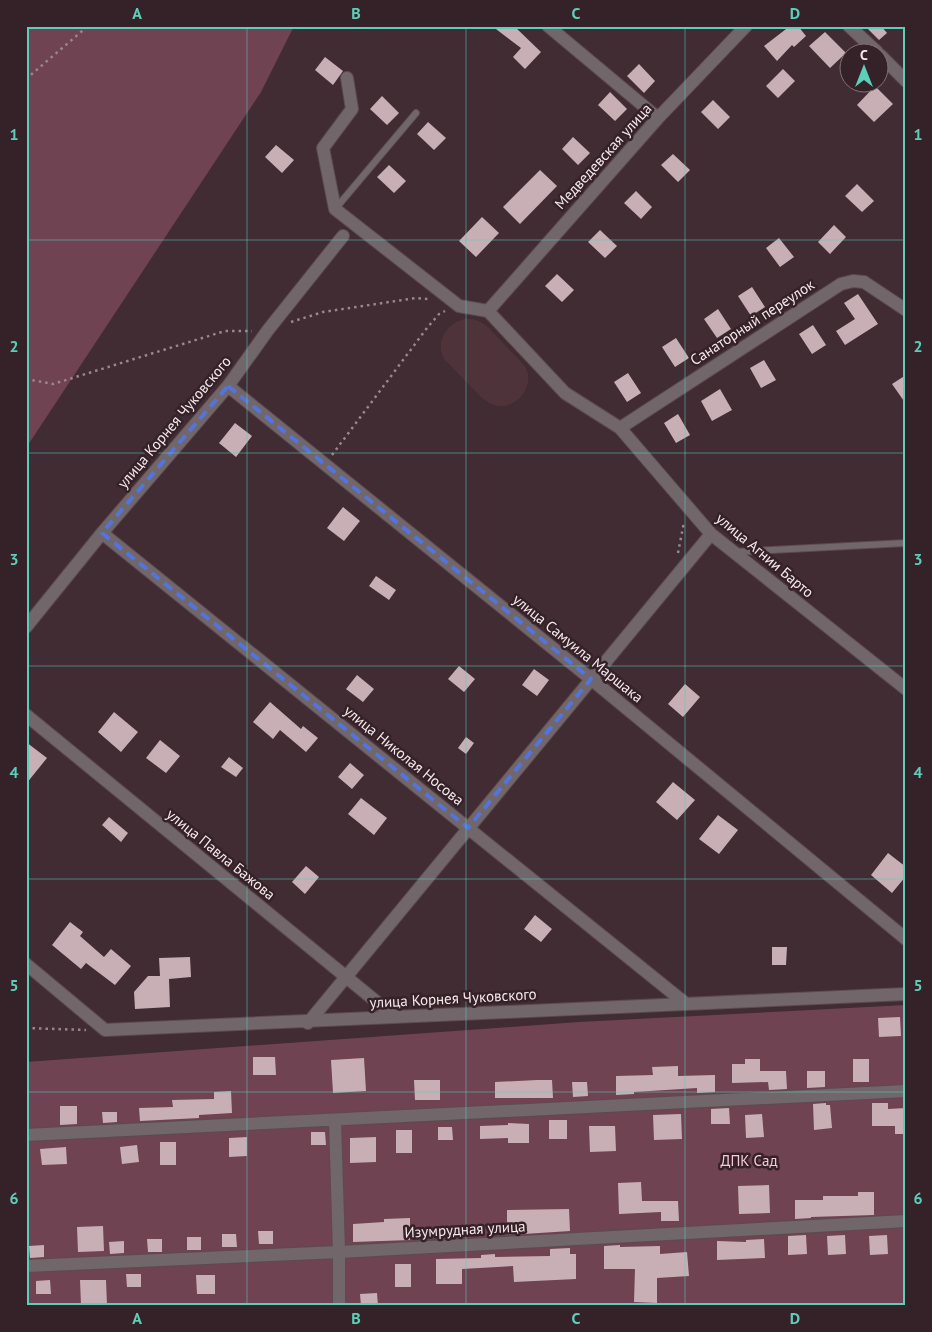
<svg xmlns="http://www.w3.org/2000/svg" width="932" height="1332" viewBox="0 0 932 1332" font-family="'PT Sans',sans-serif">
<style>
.built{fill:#4e333b}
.green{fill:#704352}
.building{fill:#c8afb6}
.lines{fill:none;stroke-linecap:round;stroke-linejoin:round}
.lane-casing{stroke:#5d4a50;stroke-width:8}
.street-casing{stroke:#5d4a50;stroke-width:14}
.path{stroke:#98878c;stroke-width:2.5;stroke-dasharray:2.5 4;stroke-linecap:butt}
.lane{stroke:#71676a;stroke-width:6}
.street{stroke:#71676a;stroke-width:12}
.marked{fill:none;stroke:#5374dd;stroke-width:4;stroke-dasharray:10 6;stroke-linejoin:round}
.grid{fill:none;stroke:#5dceb9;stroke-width:1;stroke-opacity:0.55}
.labels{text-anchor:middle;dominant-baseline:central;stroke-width:5;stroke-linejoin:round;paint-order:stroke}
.street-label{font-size:15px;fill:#f5e8eb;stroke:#352228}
.park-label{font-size:15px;fill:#f6c9d6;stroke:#352228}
.neatline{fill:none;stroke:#5dceb9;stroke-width:2}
.grid-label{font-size:16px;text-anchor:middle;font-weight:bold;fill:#5dceb9}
</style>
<rect width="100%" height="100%" fill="#402c32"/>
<path class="built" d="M464 319H473L481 322 488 327 525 366 528 374V382L525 391 520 398 513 403 505 406H497L489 403 482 398 444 359 441 351V342L444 334 449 327 456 322Z"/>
<path class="green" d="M26 26H294L261 92 26 448Z
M906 1005V1306H26V1062L579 1022Z"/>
<path class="building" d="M492 26H514L541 52 525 69 513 57 521 48Z
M790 26H798L806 36 794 47 792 45 777 61 764 46Z
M865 26H881L887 33 879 40Z
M825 32 846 53 830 68 809 46Z
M325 57 343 71 333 85 315 70Z
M639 64 655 81 644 93 627 76Z
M783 69 795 81 778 98 766 86Z
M875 86 893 104 874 122 857 105Z
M610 92 627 109 615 121 598 105Z
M382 96 399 113 387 125 370 109Z
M713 100 730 117 718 129 701 112Z
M428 122 446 138 434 150 417 134Z
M573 137 590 153 578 165 562 149Z
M276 145 294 160 282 173 265 157Z
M673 154 690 170 678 182 661 165Z
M389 165 406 181 394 193 377 177Z
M540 170 557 186 520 224 503 207Z
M857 184 874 201 862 212 845 196Z
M636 191 652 207 641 219 624 203Z
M482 217 499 233 476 257 459 241Z
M834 225 846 237 830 254 818 242Z
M600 230 617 246 605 258 588 242Z
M779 238 794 257 780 267 766 248Z
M557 274 574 290 562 302 545 286Z
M752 287 765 307 751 316 738 296Z
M858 294 878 324 845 345 836 331 855 319 844 303Z
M718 309 731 329 717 338 704 319Z
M813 325 826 345 812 354 799 334Z
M676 338 689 358 675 367 662 347Z
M764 360 776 380 761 388 750 368Z
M628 373 641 393 627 402 614 382Z
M906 375V404L892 384Z
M720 389 732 410 712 421 701 401Z
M678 414 690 435 676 443 664 423Z
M235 423 252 436 236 457 219 443Z
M343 507 360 521 344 541 327 528Z
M376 576 396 590 389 600 369 586Z
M459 666 475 679 464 692 448 679Z
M534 669 549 680 537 696 522 685Z
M357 675 374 689 363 702 346 689Z
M685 684 700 697 683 717 668 704Z
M270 702 301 729 303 726 318 738 306 752 280 730 273 739 253 722Z
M114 712 138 732 121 752 98 732Z
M466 737 474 743 466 754 458 748Z
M160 740 180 756 166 773 146 758Z
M26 742 47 758 26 784Z
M229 757 243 768 236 777 221 767Z
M350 763 364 775 352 789 338 777Z
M673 782 695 800 677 820 656 802Z
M361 798 387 818 374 835 348 814Z
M718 815 738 830 719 854 699 839Z
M109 817 128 833 121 842 102 825Z
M888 853 906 867V876L892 893 871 875Z
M306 866 319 877 305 894 292 882Z
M535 915 552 929 541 942 524 929Z
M70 922 83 932 80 936 104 957 111 949 131 966 115 985 86 963 81 969 52 945Z
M772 947H787L786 965H772Z
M190 957 191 977 169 979 170 1007 135 1009 134 992 148 976H160L159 958Z
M900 1017 901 1036 879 1037 878 1018Z
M253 1057H275L276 1075H253Z
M364 1058 366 1091 333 1093 331 1060Z
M745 1059H760V1071H786L787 1089 769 1090 768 1082 732 1083V1064H745Z
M853 1059H869V1082H853Z
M678 1066V1076L715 1075V1092L697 1093V1088L634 1092V1094L616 1095V1076L653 1075 652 1067Z
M807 1071H825V1087L807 1088Z
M414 1080H440V1100H415Z
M537 1080H552L553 1098H495V1082Z
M572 1082H587L588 1096 573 1097Z
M231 1091 232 1113 199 1115V1118L140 1121 139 1108 173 1107 172 1100 214 1099V1092Z
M826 1103V1105H830L832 1128 814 1130 813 1104Z
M872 1103H888V1109L906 1108V1134H895V1126H872Z
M60 1106H77V1124L60 1125Z
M729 1108 730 1124H711V1109Z
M102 1112H117V1122L103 1123Z
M681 1114 682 1139 654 1140 653 1115Z
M762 1114 764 1137 746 1138 745 1115Z
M549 1120H567V1139H549Z
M508 1123 529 1124V1143H508V1138L480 1139V1126L508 1125Z
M589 1126H615L616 1151 590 1152Z
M438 1127H452L453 1140H438Z
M396 1130H412V1153H396Z
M311 1132H325L326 1145H311Z
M247 1137V1156L229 1157V1138Z
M376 1137V1162L350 1163V1138Z
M160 1142H176V1165H160Z
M137 1145 139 1162 122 1164 120 1147Z
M66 1147 67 1164 42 1165 40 1149Z
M641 1182 642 1201H678L679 1221H661V1212L619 1214 618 1183Z
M769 1185 770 1213 739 1214 738 1186Z
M858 1192H874V1215L811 1217V1218L795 1219V1200H823V1196H858Z
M569 1209 570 1231 507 1235V1210Z
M410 1218V1240L353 1242V1224L384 1222V1219Z
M103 1226 104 1251 78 1252 77 1227Z
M258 1231H273V1244H259Z
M222 1234H236L237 1247H222Z
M806 1235 807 1254 788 1255V1236Z
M845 1235 846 1254 828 1255 827 1236Z
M887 1235 888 1254 870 1255 869 1236Z
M187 1237H201V1250H187Z
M147 1239H162V1252H148Z
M764 1239 765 1258 717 1260V1241L746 1242V1240Z
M124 1241V1253L110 1254 109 1242Z
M44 1245V1257L30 1258 29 1246Z
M620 1245V1247L660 1246V1254L687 1252 689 1276 657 1278V1303L634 1302 635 1269H604V1246Z
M570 1248V1254H576V1279L514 1282 513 1266 462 1269V1284H436V1259L481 1258V1255L495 1254V1257L550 1256V1249Z
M395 1264H411V1287H395Z
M126 1274H141V1287H127Z
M196 1275H215V1294H197Z
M50 1280 51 1294H36V1281Z
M80 1280H106L107 1305H81Z
M377 1293 378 1306H361L360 1294Z"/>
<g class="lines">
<g class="lane-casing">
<path id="lane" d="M336 208 416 113
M735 552 906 543"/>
</g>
<g class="street-casing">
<path id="street" d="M548 26 658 118
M849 26 877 52
M880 55 906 81
M347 78 352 109 323 148 335 209 459 306 488 311
M488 311 565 393 620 428 711 534 906 689
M488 311 658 118 746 26
M228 386 591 679 906 939
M620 428 841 284 853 281 864 282 906 310
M102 533 685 1003
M26 627 102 533 228 386 268 330 343 236
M26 715 395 1017
M26 964 105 1030C372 1020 639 1004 906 994
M308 1023 711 534
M335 1121 339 1252V1306
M26 1135 906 1091
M26 1266 339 1252 906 1221"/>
</g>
<path class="path" d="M26 79 88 26
M291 322 323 312 416 298 428 299
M26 379 53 384 225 331H252
M332 455 427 328 439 314 445 311
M678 553 684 522
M26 1028 86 1030"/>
<use href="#lane" class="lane"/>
<use href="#street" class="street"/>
</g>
<path class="marked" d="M228 386 591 679 468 828 102 533Z"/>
<path class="grid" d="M247 26V1306M466 26V1306M685 26V1306M26 240H906M26 453H906M26 666H906M26 879H906M26 1092H906"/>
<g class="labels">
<g class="street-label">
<text transform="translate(603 156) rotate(-48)">Медведевская улица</text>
<text transform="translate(752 322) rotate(-33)">Санаторный переулок</text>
<text transform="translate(174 422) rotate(-50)">улица Корнея Чуковского</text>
<text transform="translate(765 555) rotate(40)">улица Агнии Барто</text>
<text transform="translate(578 648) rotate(39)">улица Самуила Маршака</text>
<text transform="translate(404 755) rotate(39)">улица Николая Носова</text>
<text transform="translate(221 854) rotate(39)">улица Павла Бажова</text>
<text transform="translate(453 998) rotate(-3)">улица Корнея Чуковского</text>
<text transform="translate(465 1229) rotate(-3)">Изумрудная улица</text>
</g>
<g class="park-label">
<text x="749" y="1160">ДПК Сад</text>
</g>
</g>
<rect width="932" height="1332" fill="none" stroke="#352228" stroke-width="55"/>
<g transform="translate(864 68)"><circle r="24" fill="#352228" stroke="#827176"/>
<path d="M0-4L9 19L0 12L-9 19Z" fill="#5dceb9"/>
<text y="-8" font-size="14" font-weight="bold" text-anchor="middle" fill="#f5e8eb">С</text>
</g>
<rect x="28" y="28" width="876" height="1276" class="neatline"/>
<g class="grid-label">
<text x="137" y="19">A</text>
<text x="356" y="19">B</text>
<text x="576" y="19">C</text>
<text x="795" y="19">D</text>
<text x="14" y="140">1</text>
<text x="918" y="140">1</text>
<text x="14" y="352">2</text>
<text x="918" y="352">2</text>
<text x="14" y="565">3</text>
<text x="918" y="565">3</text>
<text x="14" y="778">4</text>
<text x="918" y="778">4</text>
<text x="14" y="991">5</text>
<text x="918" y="991">5</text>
<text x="14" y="1204">6</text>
<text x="918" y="1204">6</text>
<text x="137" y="1324">A</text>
<text x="356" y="1324">B</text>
<text x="576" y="1324">C</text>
<text x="795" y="1324">D</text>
</g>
</svg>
